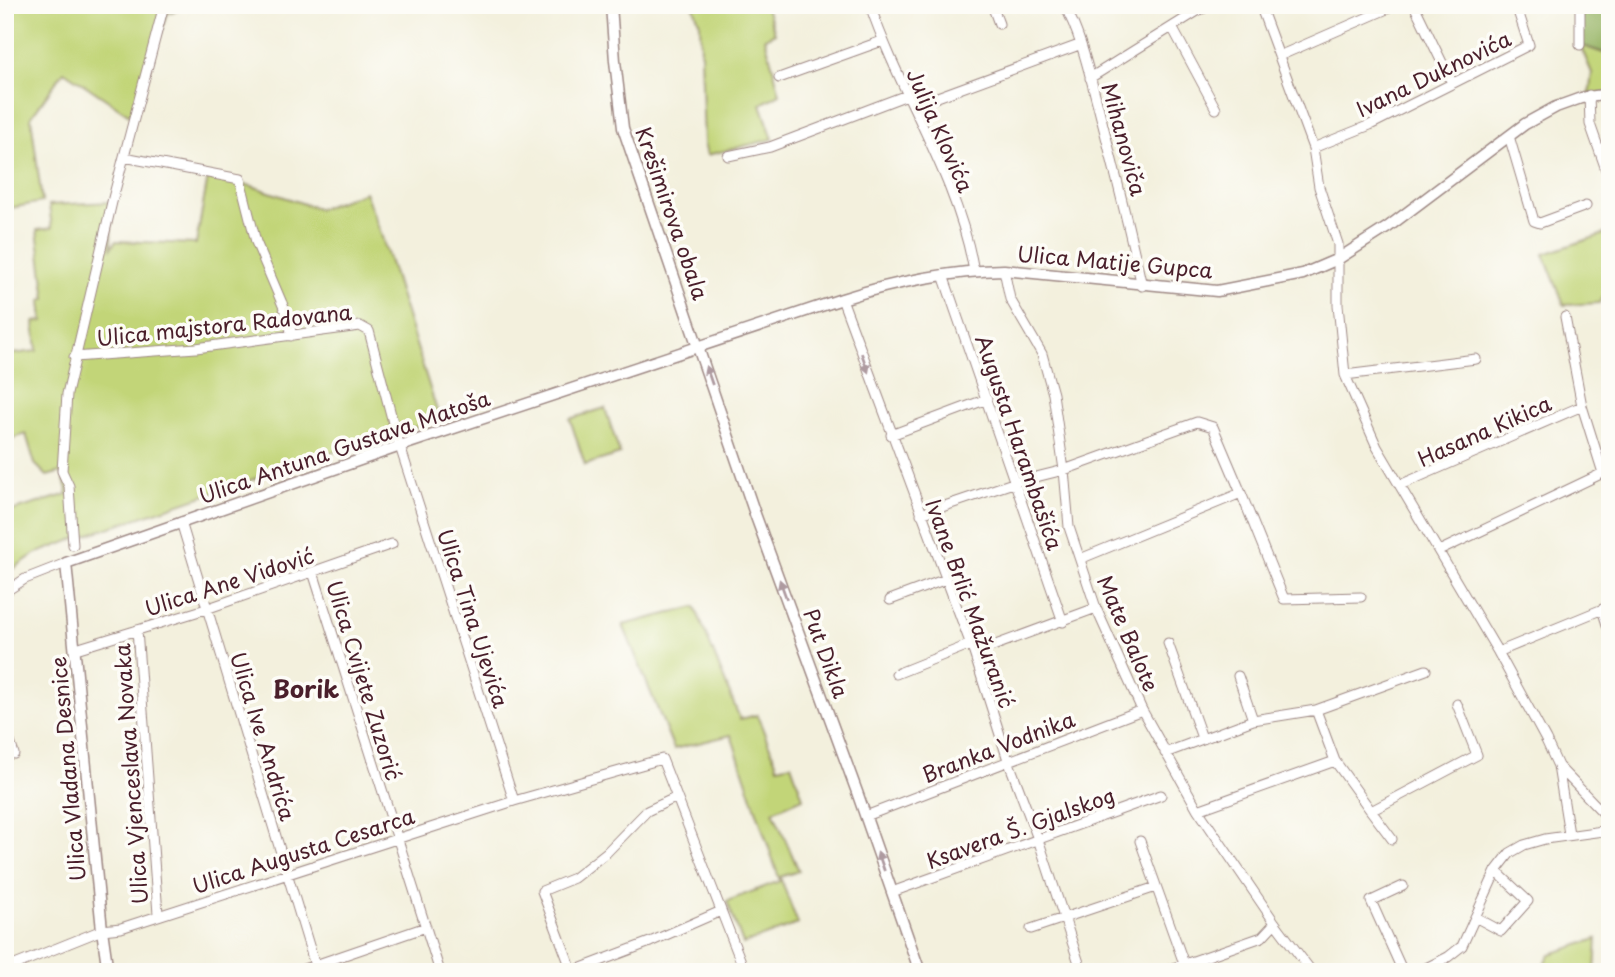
<svg xmlns="http://www.w3.org/2000/svg" width="1615" height="977" viewBox="0 0 1615 977" font-family="'Playpen Sans',sans-serif">
<style>
.green{fill:#c2d578;stroke:#867a52;stroke-width:2}
.forest{fill:#99b668;stroke:#726a4a;stroke-width:2}
.lines{fill:none;stroke-linecap:round;stroke-linejoin:round}
.minor-casing{stroke:#9e8884;stroke-width:11}
.tertiary-casing{stroke:#9e8884;stroke-width:13}
.minor{stroke:#fff;stroke-width:9}
.tertiary{stroke:#fff;stroke-width:10}
.oneway{fill:#ae9aa0}
.labels{text-anchor:middle;dominant-baseline:central;stroke-width:7;stroke-linejoin:round;paint-order:stroke}
.street-label{font-size:21px;fill:#4a1f2b;stroke:#fdfcf7}
.quarter-label{font-size:24px;font-weight:bold;fill:#4a1f2b;stroke:#fdfcf7}
</style>
<rect width="100%" height="100%" fill="#fdfcf7"/>
<filter id="ink" filterUnits="userSpaceOnUse"><feTurbulence type="fractalNoise" baseFrequency=".0143" numOctaves="2"/><feDisplacementMap in="SourceGraphic" scale="14" xChannelSelector="R" yChannelSelector="G"/><feConvolveMatrix kernelMatrix="1 2 1 2 8 2 1 2 1" color-interpolation-filters="sRGB"/></filter>
<filter id="wash" filterUnits="userSpaceOnUse"><feTurbulence type="fractalNoise" baseFrequency=".00686" numOctaves="4" result="noise"/><feDisplacementMap in="SourceGraphic" scale="28" xChannelSelector="R" yChannelSelector="G"/><feGaussianBlur stdDeviation="1.57" result="paint"/><feColorMatrix in="noise" values="0 0 0 0 0 0 0 0 0 0 0 0 0 0 0 0 0 1.4 0 .05"/><feComposite in="paint" operator="in"/></filter>
<g filter="url(#wash)">
<rect width="100%" height="100%" fill="#f3f0dd"/>
<path class="green" d="M5 5H191L168 13 131 116 64 71 31 117 42 202 5 209Z
M693 5H765L775 33 765 38 780 94 761 104 773 139 707 155 704 143 700 24Z
M1580 45 1610 55V94L1589 95 1592 73Z
M208 177 252 186 319 209 365 192 380 231 440 420 358 444 72 540 35 554 5 574V513L68 494 62 472 47 476 35 464 26 434 5 441V355L37 351 34 322 43 321 41 300 46 299 37 230 52 228 49 205 112 202 111 248 116 241 196 244Z
M1610 232V288L1599 303 1564 305 1544 254Z
M605 408 620 454 585 465 570 419Z
M695 607 740 719 757 715 778 767 791 764 803 798 773 811 799 871 780 877 798 924 743 944 727 901 780 881 731 735 674 749 623 625Z
M1597 939 1595 972H1540L1550 954Z"/>
<path class="forest" d="M1601 5H1610V55L1580 45 1581 10Z"/>
</g>
<g filter="url(#ink)">
<g class="lines">
<g class="minor-casing">
<path id="minor" d="M870 5C901 96 957 175 974 271
M992 5 999 24
M1064 5C1080 32 1089 72 1097 102 1113 163 1128 224 1142 286
M1260 5 1313 148 1319 187 1338 244V305L1345 375 1377 447 1498 652 1546 740 1558 766 1569 834
M1414 5 1452 83
M1172 27 1216 109
M1580 45V5
M1279 56 1396 5
M779 78 882 41
M1090 78 1199 10 1213 5
M1589 95 1590 124 1610 181
M913 106 1079 45
M1509 136 1534 221 1540 223 1586 206
M1313 148 1370 125 1529 45 1516 5
M728 156 770 147 907 95
M124 157 240 179 256 242 290 322 291 336
M1004 270 1010 299 1042 354 1053 394 1064 470 1069 527 1096 608 1142 710 1198 810 1275 923 1312 972
M943 275 1063 622
M842 299 974 653 1008 760 1038 839 1082 972
M74 357 196 348 360 326 369 331 396 434 514 801
M1345 375 1476 359
M891 435 987 399
M1400 485 1582 406
M1241 493 1284 599 1361 597
M921 514 1016 482 1064 470 1197 422 1213 427 1241 493 1080 559
M181 522 317 972
M73 545 69 486 62 471 67 394 112 202 164 5
M1439 551 1603 473 1582 406 1565 317
M313 572 440 972
M5 592 25 579 66 563
M890 600 946 579
M1602 609 1610 634
M137 630 158 914
M1168 643 1202 738
M76 649 206 609 392 544
M1498 652 1610 606
M974 653 1096 608
M896 674 971 644
M1253 720 1316 710
M5 727 14 754
M1165 753 1253 720 1238 676
M1335 761 1316 710 1426 670
M1558 766 1610 820
M1198 810 1335 761 1371 811 1477 755 1457 704
M1371 811 1392 839
M866 816 1142 710
M1140 841 1187 972
M1403 886 1371 901 1403 972
M892 892 1161 795
M1475 917 1501 931 1528 901 1496 871
M1609 924H1610
M1031 929 1156 887
M5 969 102 930 121 928 514 801 662 759 745 972
M572 971 542 891 574 878 607 852 647 811 677 797
M295 972 426 927
M571 972 650 942 721 911
M1162 972 1262 937 1275 923
M1418 972 1448 957 1462 946 1496 871 1510 853 1524 845 1545 839 1610 830"/>
</g>
<g class="tertiary-casing">
<path id="tertiary" d="M611 5 615 61 623 128 755 514 857 792 920 972
M108 972 102 930 66 563 400 446 842 299C895 282 949 271 1004 270L1217 291 1303 274 1338 259 1388 227 1525 124 1556 107 1581 98 1610 94"/>
</g>
<use href="#minor" class="minor"/>
<use href="#tertiary" class="tertiary"/>
</g>
<defs><path id="oneway-solid" d="M-6-.8H1V-3.2L6.5 0L1 3.2V.8H-6Z" transform="scale(1.75)"/></defs>
<g class="oneway">
<use href="#oneway-solid" transform="translate(865 363) rotate(70)"/>
<use href="#oneway-solid" transform="translate(709 375) rotate(-109)"/>
<use href="#oneway-solid" transform="translate(783 589) rotate(-110)"/>
<use href="#oneway-solid" transform="translate(881 861) rotate(-109)"/>
</g>
</g>
<g class="labels">
<g class="street-label">
<text transform="translate(1433 73) rotate(-26)">Ivana Duknovića</text>
<text transform="translate(941 130) rotate(66)">Julija Klovića</text>
<text transform="translate(1125 139) rotate(75)">Mihanoviča</text>
<text transform="translate(673 213) rotate(71)">Krešimirova obala</text>
<text transform="translate(1115 261) rotate(5)">Ulica Matije Gupca</text>
<text transform="translate(224 324) rotate(-6)">Ulica majstora Radovana</text>
<text transform="translate(1484 430) rotate(-24)">Hasana Kikica</text>
<text transform="translate(1020 442) rotate(71)">Augusta Harambašića</text>
<text transform="translate(344 446) rotate(-19)">Ulica Antuna Gustava Matoša</text>
<text transform="translate(229 581) rotate(-18)">Ulica Ane Vidović</text>
<text transform="translate(971 603) rotate(70)">Ivane Brlić Mažuranić</text>
<text transform="translate(474 618) rotate(72)">Ulica Tina Ujevića</text>
<text transform="translate(1129 633) rotate(67)">Mate Balote</text>
<text transform="translate(827 653) rotate(70)">Put Dikla</text>
<text transform="translate(365 680) rotate(73)">Ulica Cvijete Zuzorić</text>
<text transform="translate(264 736) rotate(73)">Ulica Ive Andrića</text>
<text transform="translate(998 746) rotate(-21)">Branka Vodnika</text>
<text transform="translate(67 769) rotate(-95)">Ulica Vladana Desnice</text>
<text transform="translate(130 774) rotate(-94)">Ulica Vjenceslava Novaka</text>
<text transform="translate(1020 827) rotate(-20)">Ksavera Š. Gjalskog</text>
<text transform="translate(303 850) rotate(-18)">Ulica Augusta Cesarca</text>
</g>
<g class="quarter-label">
<text x="306" y="688">Borik</text>
</g>
</g>
<rect width="1615" height="977" fill="none" stroke="#fdfcf7" stroke-width="28"/>
</svg>
